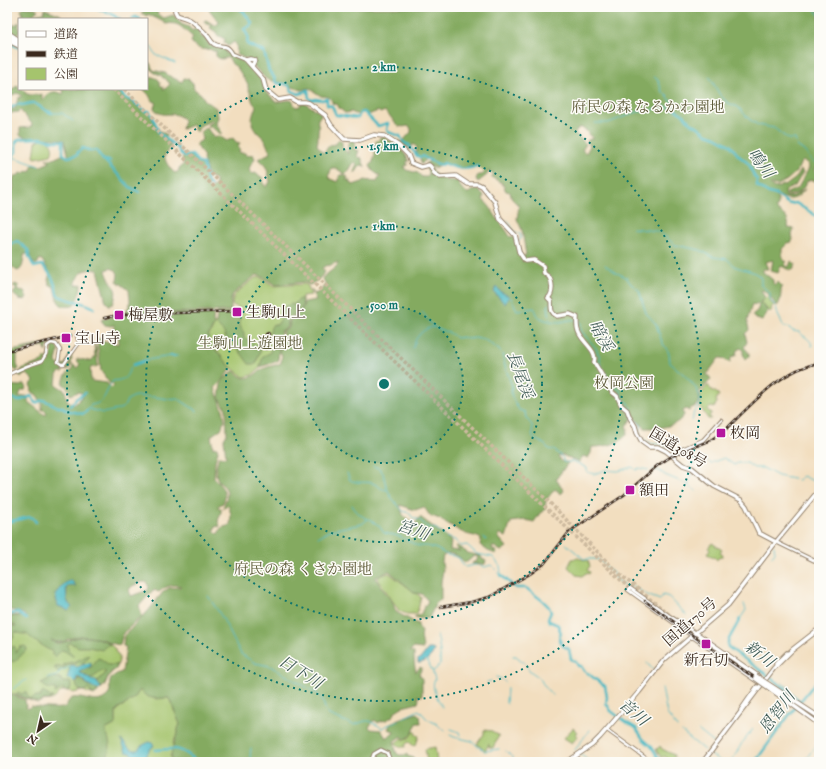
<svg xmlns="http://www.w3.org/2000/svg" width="826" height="769" viewBox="0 0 826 769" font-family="'IM FELL English','Noto Serif JP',serif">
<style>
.green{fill:#a5c46d;stroke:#707746}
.forest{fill:#84aa60;stroke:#606a3f;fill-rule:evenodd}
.water{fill:#49b8c2;stroke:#427170}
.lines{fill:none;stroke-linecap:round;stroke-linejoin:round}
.stream{stroke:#49b8c2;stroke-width:1}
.river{stroke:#49b8c2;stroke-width:2.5}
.highway-tunnel{stroke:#cdba9f;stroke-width:3.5;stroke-dasharray:3.5 2;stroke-linecap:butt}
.secondary-casing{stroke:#96846e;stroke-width:4.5}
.primary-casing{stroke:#96846e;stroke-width:5}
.highway-casing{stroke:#96846e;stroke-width:5.5}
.secondary{stroke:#fff;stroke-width:2.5}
.primary{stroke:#fff;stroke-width:3}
.highway{stroke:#fff;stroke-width:3.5}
.rail-casing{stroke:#3b2a1e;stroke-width:2.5}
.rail{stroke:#fdfcf7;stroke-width:1;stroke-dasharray:3;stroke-linecap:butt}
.highway-bridge-casing{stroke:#96846e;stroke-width:5.5;stroke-linecap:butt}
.highway-bridge{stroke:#fff;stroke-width:3.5}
.ring{fill:none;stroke:#0f766e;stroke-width:2;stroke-dasharray:2 4}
.poi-dot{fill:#b5179e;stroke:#fdfcf7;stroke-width:1.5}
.labels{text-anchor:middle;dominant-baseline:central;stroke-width:3;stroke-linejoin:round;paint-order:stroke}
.park-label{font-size:15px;fill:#5b5836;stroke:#fdfcf7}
.poi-label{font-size:15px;fill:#3b2a1e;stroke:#fdfcf7;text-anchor:start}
.street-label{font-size:15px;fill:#3b2a1e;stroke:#fdfcf7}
.water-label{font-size:16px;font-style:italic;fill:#405c57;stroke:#fdfcf7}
.centre{fill:#0f766e;stroke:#fdfcf7;stroke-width:2}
.ring-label{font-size:12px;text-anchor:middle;font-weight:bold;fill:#0f766e;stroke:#fdfcf7;stroke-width:3;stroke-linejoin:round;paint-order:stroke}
</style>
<rect width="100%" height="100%" fill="#fdfcf7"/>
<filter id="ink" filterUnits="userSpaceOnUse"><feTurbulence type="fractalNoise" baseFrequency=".025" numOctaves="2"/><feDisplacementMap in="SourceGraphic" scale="8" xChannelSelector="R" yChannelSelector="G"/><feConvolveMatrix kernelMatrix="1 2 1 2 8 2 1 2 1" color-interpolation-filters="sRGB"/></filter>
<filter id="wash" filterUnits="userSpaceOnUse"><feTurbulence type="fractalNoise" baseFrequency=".012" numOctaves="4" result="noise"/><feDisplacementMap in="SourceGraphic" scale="16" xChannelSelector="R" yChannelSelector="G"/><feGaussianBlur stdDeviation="0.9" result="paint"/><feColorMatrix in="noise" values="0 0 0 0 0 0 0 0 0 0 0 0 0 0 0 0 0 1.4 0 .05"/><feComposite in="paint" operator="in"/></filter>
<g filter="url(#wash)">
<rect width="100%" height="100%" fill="#f2debf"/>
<path class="green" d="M41 139C51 139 55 147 51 155L36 158 34 157 36 142Z
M260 277 274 286 305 284 308 286 311 295 302 296V308C293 317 288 314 288 327L281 331 280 338 276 341 279 349 278 361 262 366 252 375 244 377 232 368 210 344 208 336 211 332 215 323 229 324 241 315V310L240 308 232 305 233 298 235 294 255 278Z
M769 296 771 303 774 305 771 308 772 310 770 312 761 303 762 300Z
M708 385C713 394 713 389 719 395L716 400 717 402 714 408 711 407 707 410 712 413 709 415 711 419H708L699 405 701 402 700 395Z
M712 543 722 550 720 553 723 555 720 558 719 557 717 560 714 557 707 554 710 550 708 548Z
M578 558 588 561 590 566 587 570 590 572 589 574 586 573 582 576 576 575 568 567 572 559Z
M389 573 421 597 417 614H407L399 611 396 606 378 579 379 576Z
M15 615C19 616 24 616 27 618 37 625 44 642 58 643 64 644 72 638 79 637 90 635 114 640 116 653L119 656V661L116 669 111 673 104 686 94 695 83 691 73 693 69 691H62C58 694 56 699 51 700 46 701 42 700 37 703L7 692V617Z
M140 690 155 699 169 698 180 724 178 729V734L173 742 174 747 170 756 174 761 182 760 184 762H102L108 757 105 730 116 724V712L120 707 125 705 135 697Z
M573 728 577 732 575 734 578 736 572 743 564 738Z
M484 730 492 731 499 736 496 741 493 748 489 747V744L485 751 477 744 484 734Z
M414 731 416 732 415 734 419 736 416 745 414 746 409 742 406 744 405 747H401L395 743 402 738 404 740 409 738Z
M660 746 662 749 674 755V758L677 760 675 762H669L665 756 662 758 656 750Z
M435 747 437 762H427L425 749Z"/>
<path class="forest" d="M24 7 35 8 38 10 33 14V15L44 13 45 9 61 15 60 18 56 16 54 19H20L23 14 21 10Z
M145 7H153L157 10 158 15 164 18 173 15 178 19 181 24 189 27 190 29 194 31 195 28 200 32V36L207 39 209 45H211L214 47 219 46 227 49 225 54 229 52 233 57 244 59 247 64 264 81 265 91 277 102 289 100 293 101 294 105 296 107 300 106 301 103H305L321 113V115C317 120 317 121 319 127 317 132 319 139 317 145L323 152H324L330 145 336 144 339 139 342 142V147L348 154V143L350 141 356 140 354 148 356 151 359 150 357 156 360 158 361 157 365 167 363 165 360 166 356 172H354L357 164 354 162 348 172 344 174 336 168H331L330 173 328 176 330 179 338 182 339 180 340 175H344L348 177 346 180H350L349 182 353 185 362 182 365 180 377 182 380 176 373 171 370 166C376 160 375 149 376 141H378L381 136C393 142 403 148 409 161L406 162 408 164 404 167 406 170 418 173 422 177H427L429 175 426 166 430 167C436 179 445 181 458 181 459 186 464 193 469 193L472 190 475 191 477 189 484 196 483 200C491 206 493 213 499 221 503 227 507 230 510 237L514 236 521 257 526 255 522 230 517 219 519 206 512 199 510 192 506 191 502 183 491 177 494 174 489 171 487 175 478 182 476 179 478 175H482L485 172 477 166 460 169 443 163 434 168 425 164 431 160 428 158 426 159 421 165 420 158 416 154 417 147 413 144 411 149 395 142V140L403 143V141L411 132V128L408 126C397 129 395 123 390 116L388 115 385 111 380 113 378 111 368 115 365 112 360 113 358 115 353 113 352 112 345 113 339 108 338 105 332 103V101L329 97 321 96 309 88 302 90 266 79 247 59 236 54 237 52 236 44 234 42 228 46 224 43 225 39 217 35 216 32 210 28 211 25 206 24 204 21 206 20 214 25H217L219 22 208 8 819 7V167H816L814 170 819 179 815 181 812 180 807 181C805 189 795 196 787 195V193L798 188 809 168 808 164 804 161 801 162 797 171 787 180 778 185H770C774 189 778 188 783 185L785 186 796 178 801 170 803 172 795 186 786 190 785 194 787 197 794 196 805 189C795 202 789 201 775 194L778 200V206L775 208 776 209C783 215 790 218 788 228L794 229 792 235 793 239 792 242 788 243 782 249V255L786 263 784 265 789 267 791 261 796 264 793 270H790L781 266 778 273 771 271 773 260 765 262 768 269H763V272L773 280V283L775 285 778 282 782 286C780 293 782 301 777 306 771 300 769 291 761 290L765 298 762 300 760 303 768 311 762 321 754 318 752 315 757 311 759 306 757 303 755 305 752 304 747 321 749 330 745 334 747 342 744 347 749 353V356L746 359 745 358 743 354V350L741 348 737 350 736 355 731 358 730 363 722 358H719L707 374 711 379 699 393C700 400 700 402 696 407V405L693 408 691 407 689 411 686 409 683 411 684 415C676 428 659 428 645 428L639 422 633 417 626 426 628 430C625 444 604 447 592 447L591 453 588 458 583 456 579 462 562 455 558 456 561 461 568 463 556 479 564 491 561 494 555 489 546 500 545 510 540 513 534 522 526 520 511 522 506 537 499 533V538L507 547 501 551 495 547H492V549L497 552 496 554 488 551 480 545 481 539C476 535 470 536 464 533 452 528 443 518 430 516L424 507 415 510 400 505 403 515 414 525 420 517 443 534 451 541 450 550 460 551 455 547 457 546 468 553 481 556 482 559 486 561 485 564H472L473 562H476L478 557 474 556 467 562H464C458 555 451 551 443 556L442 562 443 570 441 582V599L436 603 429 618C423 619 419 619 414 617L421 614 423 609 428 601 422 594 415 593 389 571 375 578 393 603 396 612 418 624V626L422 632C420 638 423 643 423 649L413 648 410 651 414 653C414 659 414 665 416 672L420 667 422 668 419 674 422 679V696H417L419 699 418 703 402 707 394 712 395 714C391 718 386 721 380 721L379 723 374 720 369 727 371 729 381 730 386 738 394 733V731L388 729C393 717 407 717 417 713L420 716 421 723H417C414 730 412 736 405 739L401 736 394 741 396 752 399 755H404L407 754V756L414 758V760L420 762H413L412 760C407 763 403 762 398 760L395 762 174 761 171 760C170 755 175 738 178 734V729L180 724 169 698C156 698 149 701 140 690L135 697 125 705 120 707 116 712V724L105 730C111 743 113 752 102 762H7V693L25 700 26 707 28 709 31 706C38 707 60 710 65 707 68 704 68 699 73 698 85 696 98 707 108 695 114 689 102 678 122 672L126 647 123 646 124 636 149 610 163 592 169 588 180 587 181 586C172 584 166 586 159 592L154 590 152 591 139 606 142 616 123 633 120 645 110 643 103 639 80 636 68 639 63 642H57L51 640C60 648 70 638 80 637 87 636 99 638 105 641 107 642 109 644 111 644L106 646 102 650 89 647H79L70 643 68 644C66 650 71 652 74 656H72L65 651 62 650 55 657 52 655V651C47 650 30 638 27 634H22L16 632 13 634 14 637C11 641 9 647 7 651V636L11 634 7 631V626H16L12 624H7V618L15 616 25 617V615L19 612 11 610 7 614V385L20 386 24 384 26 388 25 390 21 391 19 397 26 396 28 397V402L45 415 47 414 45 410H42V403L37 395 31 391 32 389 30 385 34 381 27 374 24 375 21 378 20 375 14 374 21 372 22 369 24 368 42 362 45 358H49L53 349 49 346 55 344 59 350 56 361C57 366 62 365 66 364L69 356 72 354 71 357 72 359 70 368 67 370 65 367 63 368V372H60L57 375 56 385 65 390 67 400 74 405 85 394 78 392 70 395 68 388 63 384C64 377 67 372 73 369L72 364 77 368 80 364 76 360 78 359 91 361 95 357 94 343 96 348 98 366 90 368 91 381 107 383 111 388 114 385 112 383 110 384 101 371 97 340V338L102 339V342H110L118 344 119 338 116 335 114 325 111 326 105 325 101 320 113 316 122 315 214 313 213 321 214 325 208 336 210 344 232 368C228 372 218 386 215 388L223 410 225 422 223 423 222 428 211 436 213 448 217 447 218 451 215 461 214 478C221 487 228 490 223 503L218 506V508H221V512L218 521 220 526 219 527 216 526 214 530 218 534 221 528 230 525 231 514 228 505 223 508C225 502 229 494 226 489 225 486 221 484 219 482 214 474 216 465 219 456L226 457 224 439 227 434 226 409 219 398 221 384 223 380 233 371C237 372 240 378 246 378 253 378 257 372 263 369 268 366 275 366 281 363L282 354 280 353V347L279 343 282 337 283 331 289 328 290 320C296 314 303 312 304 302L316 300 311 290 315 294 320 291 326 284 322 278 337 266 338 262 328 266 327 265 322 268 325 272 318 280 310 285 304 282 276 285 261 276 256 275 233 294 231 299V311L123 314C132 305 130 302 129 290L117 281 118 274 116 270 110 268 106 270C109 285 121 286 113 304L109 305 106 302 98 270C85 268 80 271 75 283L76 285 81 284C81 292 77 300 73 306 57 309 57 299 54 287L49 284 48 280 50 273 42 260 40 259 37 264H34L30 257V254H25C22 260 25 269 17 271L7 262V189H8V192L11 191 14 189 13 180 15 176 19 175 21 173H24L26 171 30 172 33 165 41 166 50 162 46 159H53L62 155 68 157H69L64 140C50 137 32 141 20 135V128L31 127 32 124 20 110 18 112 11 113 9 116 7 115V109H15L18 98 22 96C16 90 13 96 7 98V93L18 85 19 89H23L25 91V93C31 96 35 95 42 94V100C50 93 52 89 63 94L64 91 61 89H118C121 97 137 105 145 111H149L158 130 168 135 166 137 171 146C170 149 166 152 165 155 163 159 171 171 175 173L179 171V168L184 164 182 161 183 156H192L199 164 203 165C205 170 208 183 208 188L211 190 216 184C215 178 212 178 208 176L203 159 204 157 196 144 202 140 201 135V131L207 128 214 138 219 136 227 141 233 138 236 142 240 143 238 147 240 149 239 151 240 153H245L247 156 253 154 255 159C252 164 245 170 253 174L255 173 263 178V183L266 187 270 182C267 169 268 167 258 159L270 153 271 151C267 147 267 145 265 140 264 138 260 135 258 133 249 121 252 118 256 106 250 101 252 94 248 88V84C242 78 240 68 232 64L229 58C226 57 224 59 221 59 219 59 218 57 216 56V51H213L210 49C201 51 197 48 191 42L193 37C183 30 180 21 166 24 160 19 154 18 148 14L147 16 141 13 146 10ZM579 127 586 130 589 135 593 138 590 139 587 141 590 146 586 153 582 150 586 144 575 133ZM496 286 501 292 508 296 505 304 498 297 494 292ZM69 581 72 582 76 586 72 585 66 587 67 593 66 598 69 604 72 607 68 611 64 608 58 606 55 594 65 583ZM142 582H146L149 587 148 590 131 596 129 590 132 586Z
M19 22V33L15 36 7 30V24L15 25Z
M147 62 150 63 153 70 165 73 171 77 182 82 184 78 188 79 193 83 194 89 201 94 206 102 209 103 216 108 218 117 216 124 222 133 221 134 211 127H207L208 124 214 122 212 120 200 126 197 132 194 130V126L192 125 182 129 184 120C183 119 181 117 179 116 171 111 161 119 154 108L156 102 152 101 149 95 143 89H147V82L150 81 149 80 150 76C155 78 161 78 160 85L164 87 163 88 164 90 170 84 165 78H163L161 75 155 73 147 66Z
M15 284 19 286 18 289 22 291 23 290 26 293 25 295 27 297 25 300 19 299 13 294 17 288 13 286Z
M301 298C306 311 297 312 288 319V327L281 331 280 338 276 341 279 349 278 361 260 367 263 356 270 353 271 346 268 338C270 333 270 328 273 324L277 325 283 316 282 308 291 304 294 305 295 303Z
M217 313H231L232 315 240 317V326L244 333V338L251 341 261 349 256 364H249L233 342 226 339 224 333 216 324Z
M49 343 46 352 44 346 28 349 17 355V365L19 369 16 371 7 360V352Z
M13 646 15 647 16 652 20 647 25 646 27 648V649C24 653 17 660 13 662L9 659C10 654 8 650 13 646Z
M87 655H89C85 665 81 663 72 664 70 664 68 666 66 666L64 669 58 672 55 669V667H63L64 664C71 662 82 660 87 655Z
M98 658 101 659 109 665H118L116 669 111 672 102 688 99 686 97 681 105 674V671H102L91 679 80 672 83 670 91 667Z
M53 677 60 678 63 682H70L71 685 70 690 64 691 63 688 55 693 56 689C47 688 48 690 41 683Z
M78 678 90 686 94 687 98 692 94 694 90 693 91 692 89 689H87L85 691 79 690C76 686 75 684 78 678Z
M26 691 27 695 31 699 36 696 41 697V694L43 691 50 697H53L49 700H44L38 703 16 694 18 692 22 694Z"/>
<path class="water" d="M496 286 501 292 509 296 505 304 494 292Z
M71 580 76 586 70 585 66 588C67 595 65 602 72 607L68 611 64 608 58 606 55 594 65 583Z
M428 649H432L434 650C433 656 424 664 418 663V659L421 658Z
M91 662V666L79 672 91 680 96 681 101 688 98 690C95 688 92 687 89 685 84 682 83 678 77 677L76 681 74 682 71 679H67L70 667 73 665 77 667Z
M121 740C128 744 127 751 138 750L141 746 149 742 152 743 154 746 150 749 144 760 139 756H134L130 753 126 752Z"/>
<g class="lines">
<path class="stream" d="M813 7 819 15
M147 41 156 55 175 63
M709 76 720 95 728 103 738 107 749 119 758 125 774 128 788 139H795L797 146 804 151 814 163
M654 77 658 80 662 91 668 97 676 109
M52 113H62L73 121
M595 123H608L637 112 650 111 659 107 665 106 676 110
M13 157 39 166
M817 172 819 176
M507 220 515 232 520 234 521 238 518 242
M632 228 656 231 661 233 675 245 700 250 713 257 727 259 736 267 753 272 758 275 761 278V285L770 293V300L776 307 778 315 784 327H788L793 331 799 332C803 337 811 338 812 346
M605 265 617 273 626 277 631 284 639 290 646 313 656 324 662 342 669 353 670 363C680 371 702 388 700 402 700 407 696 408 694 412 693 414 693 419 692 421
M509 296 511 298 517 310 534 308C537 311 536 316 541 318 545 321 556 322 560 322 566 321 570 319 576 320
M422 312C427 316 428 323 434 327 441 331 450 331 456 338L463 337 468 339 475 338 485 340 498 349 502 354 505 366 512 386 511 394 514 401 519 410 525 412 526 418 532 425 533 438 544 444 549 449 554 450 563 458V462H575L587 468V472L594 474 605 470 618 471 632 467 636 470 639 468 648 470
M550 319 548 306 550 304
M579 321 581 322V331L583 333 596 348 598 354 600 356V364L612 385 620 390 622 398 629 403 633 419 641 425 640 436
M413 348C414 338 424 327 434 327
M174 356H178
M147 360 171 356
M89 409 103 413 117 410 124 407 127 400 135 396 154 397 168 399 177 398 197 411
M87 411 91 405C107 403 105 390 113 381 130 379 124 376 133 365
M642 439 653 444H662L667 450
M690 465 705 458 711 464 713 462 724 458 734 465 738 463H747L754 468H763L778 476 798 480 803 476 819 484
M373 466 379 468 383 473 386 486 391 497 403 511 409 513 413 518 420 520 427 527 437 529 446 537 455 540 460 546 467 545 477 554 493 557 500 566 501 574
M653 470H658L665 475 684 483
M347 473 350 480C357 484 364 481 372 483 379 485 379 489 387 490
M686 484 689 486
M688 486 692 470
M691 488H692
M694 489 696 491
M352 505C355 511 361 516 367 519
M318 537 330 530 362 524 368 519H370L379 526 384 533 399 536 418 546H427L437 549 447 555 454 556 459 558 463 565 466 567C472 565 480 564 485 567L491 565 501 575
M484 537 486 540
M566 544 584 559H597L604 564 610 571 614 573 616 579 628 587 633 586 647 595 660 600 663 595 669 597 686 615
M771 557 775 552 774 546
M208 596 222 617 241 654 255 663 270 666 318 694 322 699 326 711 329 715 354 725 365 721H370L382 728 419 710 427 719 437 724 441 728
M740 619 746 610 744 604
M437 635 439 643
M439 643 440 653
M726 645 728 647
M513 656H516L522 661
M427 660 433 672 440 664V655
M523 661 530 671 540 678C542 683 548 692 553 695
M647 663 653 670
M433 673 435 679C430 687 438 699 442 707
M496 677 502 679 505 682
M48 678 57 676 60 671 70 667
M487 682 491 681
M782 683 790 689
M786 686 782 690 790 695
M662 688 667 714 677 727
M13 689 26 680
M507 704 506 703 507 688
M443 728 445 730
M451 729 459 732 461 738
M699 731 714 743
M682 732 704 750
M450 735 454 737 472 741 480 748 485 751 499 749
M586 735 590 730
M743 742 753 729
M251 748 250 756 252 762
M575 750 585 736
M813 750 818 743
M506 751 517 762
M580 754 590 762
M711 755 722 762
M734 757 742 743
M731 762 733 758
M804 762 811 752"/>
<path class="river" d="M95 7 108 13H111L117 18 120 19
M238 7 244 12 252 23 250 26 244 29 248 36 247 44 264 52 269 71 274 77 276 83C284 85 288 81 292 91L299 94 308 90 309 98 311 100 316 99 322 100 327 99V105L332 106 336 115 358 118 360 113 364 112 378 126 388 123 387 130 388 132 400 136 404 143 409 145 417 156 420 157 422 156C425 158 437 164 441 165L444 163C454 168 467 171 477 166
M132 19 135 17 140 19
M7 42 19 48
M119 89 124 97 134 102 145 111H149L153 117 159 133 178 148 181 154 186 156 192 155 199 163 203 164C206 172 205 180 211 186
M7 108H10L18 104 22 105 31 103H34L47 111 52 113
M676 110 684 115 690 123 697 126 707 134 716 137 730 145 739 156 749 164 754 176 757 180V186L769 193 776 195 789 204 796 203C804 209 813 212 819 219
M104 160 130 187 139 192
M7 171C12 165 10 157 16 152V142L19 139 41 138 53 141H63V154L68 157 77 155 78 152 83 148 91 151 96 150 103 160 110 161
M7 246 17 241 28 250 29 257 34 267 42 265C51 273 56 283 57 295 67 301 86 302 94 308
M171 356H174
M133 365 147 360
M7 395 18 401 32 396 35 403 44 400 58 407H63C67 413 76 411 82 414L87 411
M70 406 77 398 85 393
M7 522 30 517 33 518 36 522
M501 575 511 584
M513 586 516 588H526L543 601 549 607 551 612 548 619 549 621 558 625 561 633 559 639 563 646 569 649 571 659 576 662 578 666H581L584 671C591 675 597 681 605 686L607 697 606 703 611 711 624 721 636 728 643 739 651 746 661 762
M7 615 17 612 26 619
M740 619 728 641V647L774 680 800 701
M155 750C178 748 180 747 198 762
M755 762 787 718 819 678"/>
</g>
</g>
<g filter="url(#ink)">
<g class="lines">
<path class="highway-tunnel" d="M113 89 631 590
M124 89 551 504 618 573 670 615"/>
<g class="secondary-casing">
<path id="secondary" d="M7 375 27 366 42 361 46 354 47 346 51 343 56 344 60 350 58 362 61 364H64L79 343 77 335
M671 454 703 440 721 420
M776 542 819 563
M692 636 628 590 630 588 668 615 696 633
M607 730 651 762"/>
</g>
<g class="primary-casing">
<path id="primary" d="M371 762 374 754 381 750 387 753 389 758 388 762"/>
</g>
<g class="highway-casing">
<path id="highway" d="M175 7V11L177 15C183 18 189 18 194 23 198 26 202 30 206 34 209 37 210 41 214 44 221 49 226 42 232 54L246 60 263 79 266 90 278 100 290 98 297 102H305L309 103 325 115 331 125 344 139 360 140 374 135 384 136 399 146 408 155 411 163 421 167 429 165 431 167 434 173 440 177 456 176 468 184H476
M7 32 19 40
M7 36 19 43
M7 40 19 46
M246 60 250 59 255 60 252 66
M478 184 482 186 495 202 500 219 515 235 519 252 525 261 534 260 543 266 544 273C546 275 548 276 549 277 553 283 553 294 548 298L551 301C552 307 549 312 557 316L570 314 577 317C577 322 576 328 579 333 583 343 598 351 594 362L612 392 617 396 621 405 627 410 630 418 635 426 637 433 642 442 649 447H658L666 451 683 465 692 468 714 486 741 500 746 506 759 533 776 542
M696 633 758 676
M692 636 757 681
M776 664 787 653
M741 710 757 687
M567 762 592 745 600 737 639 692 664 660 728 605 776 542 819 490
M703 762 774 668 792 650 819 629"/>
</g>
<use href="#secondary" class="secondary"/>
<use href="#primary" class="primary"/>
<use href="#highway" class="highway"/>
<g class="rail-casing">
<path id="rail" d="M104 318 118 315 238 311
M268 333 269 334 267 338 268 348 266 349 265 348 266 334Z
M7 351 70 336
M645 601 706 645 819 721
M440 607 471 602 489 597 530 574 544 564 569 532 624 495 658 465 672 456 709 441 724 431C752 405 779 370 819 363"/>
</g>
<use href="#rail" class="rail"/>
<g class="highway-bridge-casing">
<path id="highway-bridge" d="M756 676 819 717
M755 678 819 724"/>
</g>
<use href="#highway-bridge" class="highway-bridge"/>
</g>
</g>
<circle cx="384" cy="384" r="79" fill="#0f766e" fill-opacity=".12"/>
<g class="ring">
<circle cx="384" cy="384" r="79"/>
<circle cx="384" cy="384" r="158"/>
<circle cx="384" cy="384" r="238"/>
<circle cx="384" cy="384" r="317"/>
</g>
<g class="poi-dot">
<rect x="232" y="307" width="10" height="10" rx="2"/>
<rect x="114" y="310" width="10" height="10" rx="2"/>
<rect x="61" y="333" width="10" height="10" rx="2"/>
<rect x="716" y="428" width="10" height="10" rx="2"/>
<rect x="625" y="485" width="10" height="10" rx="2"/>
<rect x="701" y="639" width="10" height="10" rx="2"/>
</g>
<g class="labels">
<g class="park-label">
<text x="648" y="107">府民の森 なるかわ園地</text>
<text x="250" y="343">生駒山上遊園地</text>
<text x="624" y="383">枚岡公園</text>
<text x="303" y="569">府民の森 くさか園地</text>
</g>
<g class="poi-label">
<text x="246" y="312">生駒山上</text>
<text x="128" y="315">梅屋敷</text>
<text x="75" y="338">宝山寺</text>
<text x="730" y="433">枚岡</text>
<text x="639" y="490">額田</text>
<text x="706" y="660" text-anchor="middle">新石切</text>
</g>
<g class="street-label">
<text transform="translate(678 448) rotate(31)">国道308号</text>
<text transform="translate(690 622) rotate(-41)">国道170号</text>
</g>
<g class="water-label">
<text transform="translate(760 164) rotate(54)">鳴川</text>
<text transform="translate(600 336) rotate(61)">暗渓</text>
<text transform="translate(519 375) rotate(70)">長尾渓</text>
<text transform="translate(413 531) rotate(19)">宮川</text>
<text transform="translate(759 655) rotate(37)">新川</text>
<text transform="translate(300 673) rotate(32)">日下川</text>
<text transform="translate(633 713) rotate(41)">音川</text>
<text transform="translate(778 713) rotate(-53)">恩智川</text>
</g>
</g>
<circle cx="384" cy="384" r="6" class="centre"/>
<g class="ring-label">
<text x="384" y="71">2 km</text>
<text x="384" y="150">1.5 km</text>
<text x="384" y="230">1 km</text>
<text x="384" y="309">500 m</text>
</g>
<rect width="826" height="769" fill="none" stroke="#fdfcf7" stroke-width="24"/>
<rect x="18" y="18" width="130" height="72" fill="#fdfcf7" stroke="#afa8a0"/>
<rect x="26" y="31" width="20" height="6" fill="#ffffff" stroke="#afa8a0"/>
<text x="54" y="38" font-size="12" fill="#3b2a1e">道路</text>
<rect x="26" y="51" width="20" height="6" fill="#3b2a1e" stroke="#afa8a0"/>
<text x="54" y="58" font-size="12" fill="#3b2a1e">鉄道</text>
<rect x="26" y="68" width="20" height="12" fill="#a5c46d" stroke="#afa8a0"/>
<text x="54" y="78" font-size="12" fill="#3b2a1e">公園</text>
<g transform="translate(38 731) rotate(214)" stroke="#fdfcf7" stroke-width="3" paint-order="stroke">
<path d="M0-3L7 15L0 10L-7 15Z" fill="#3b2a1e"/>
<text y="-6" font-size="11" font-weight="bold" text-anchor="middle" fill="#3b2a1e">N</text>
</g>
</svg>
